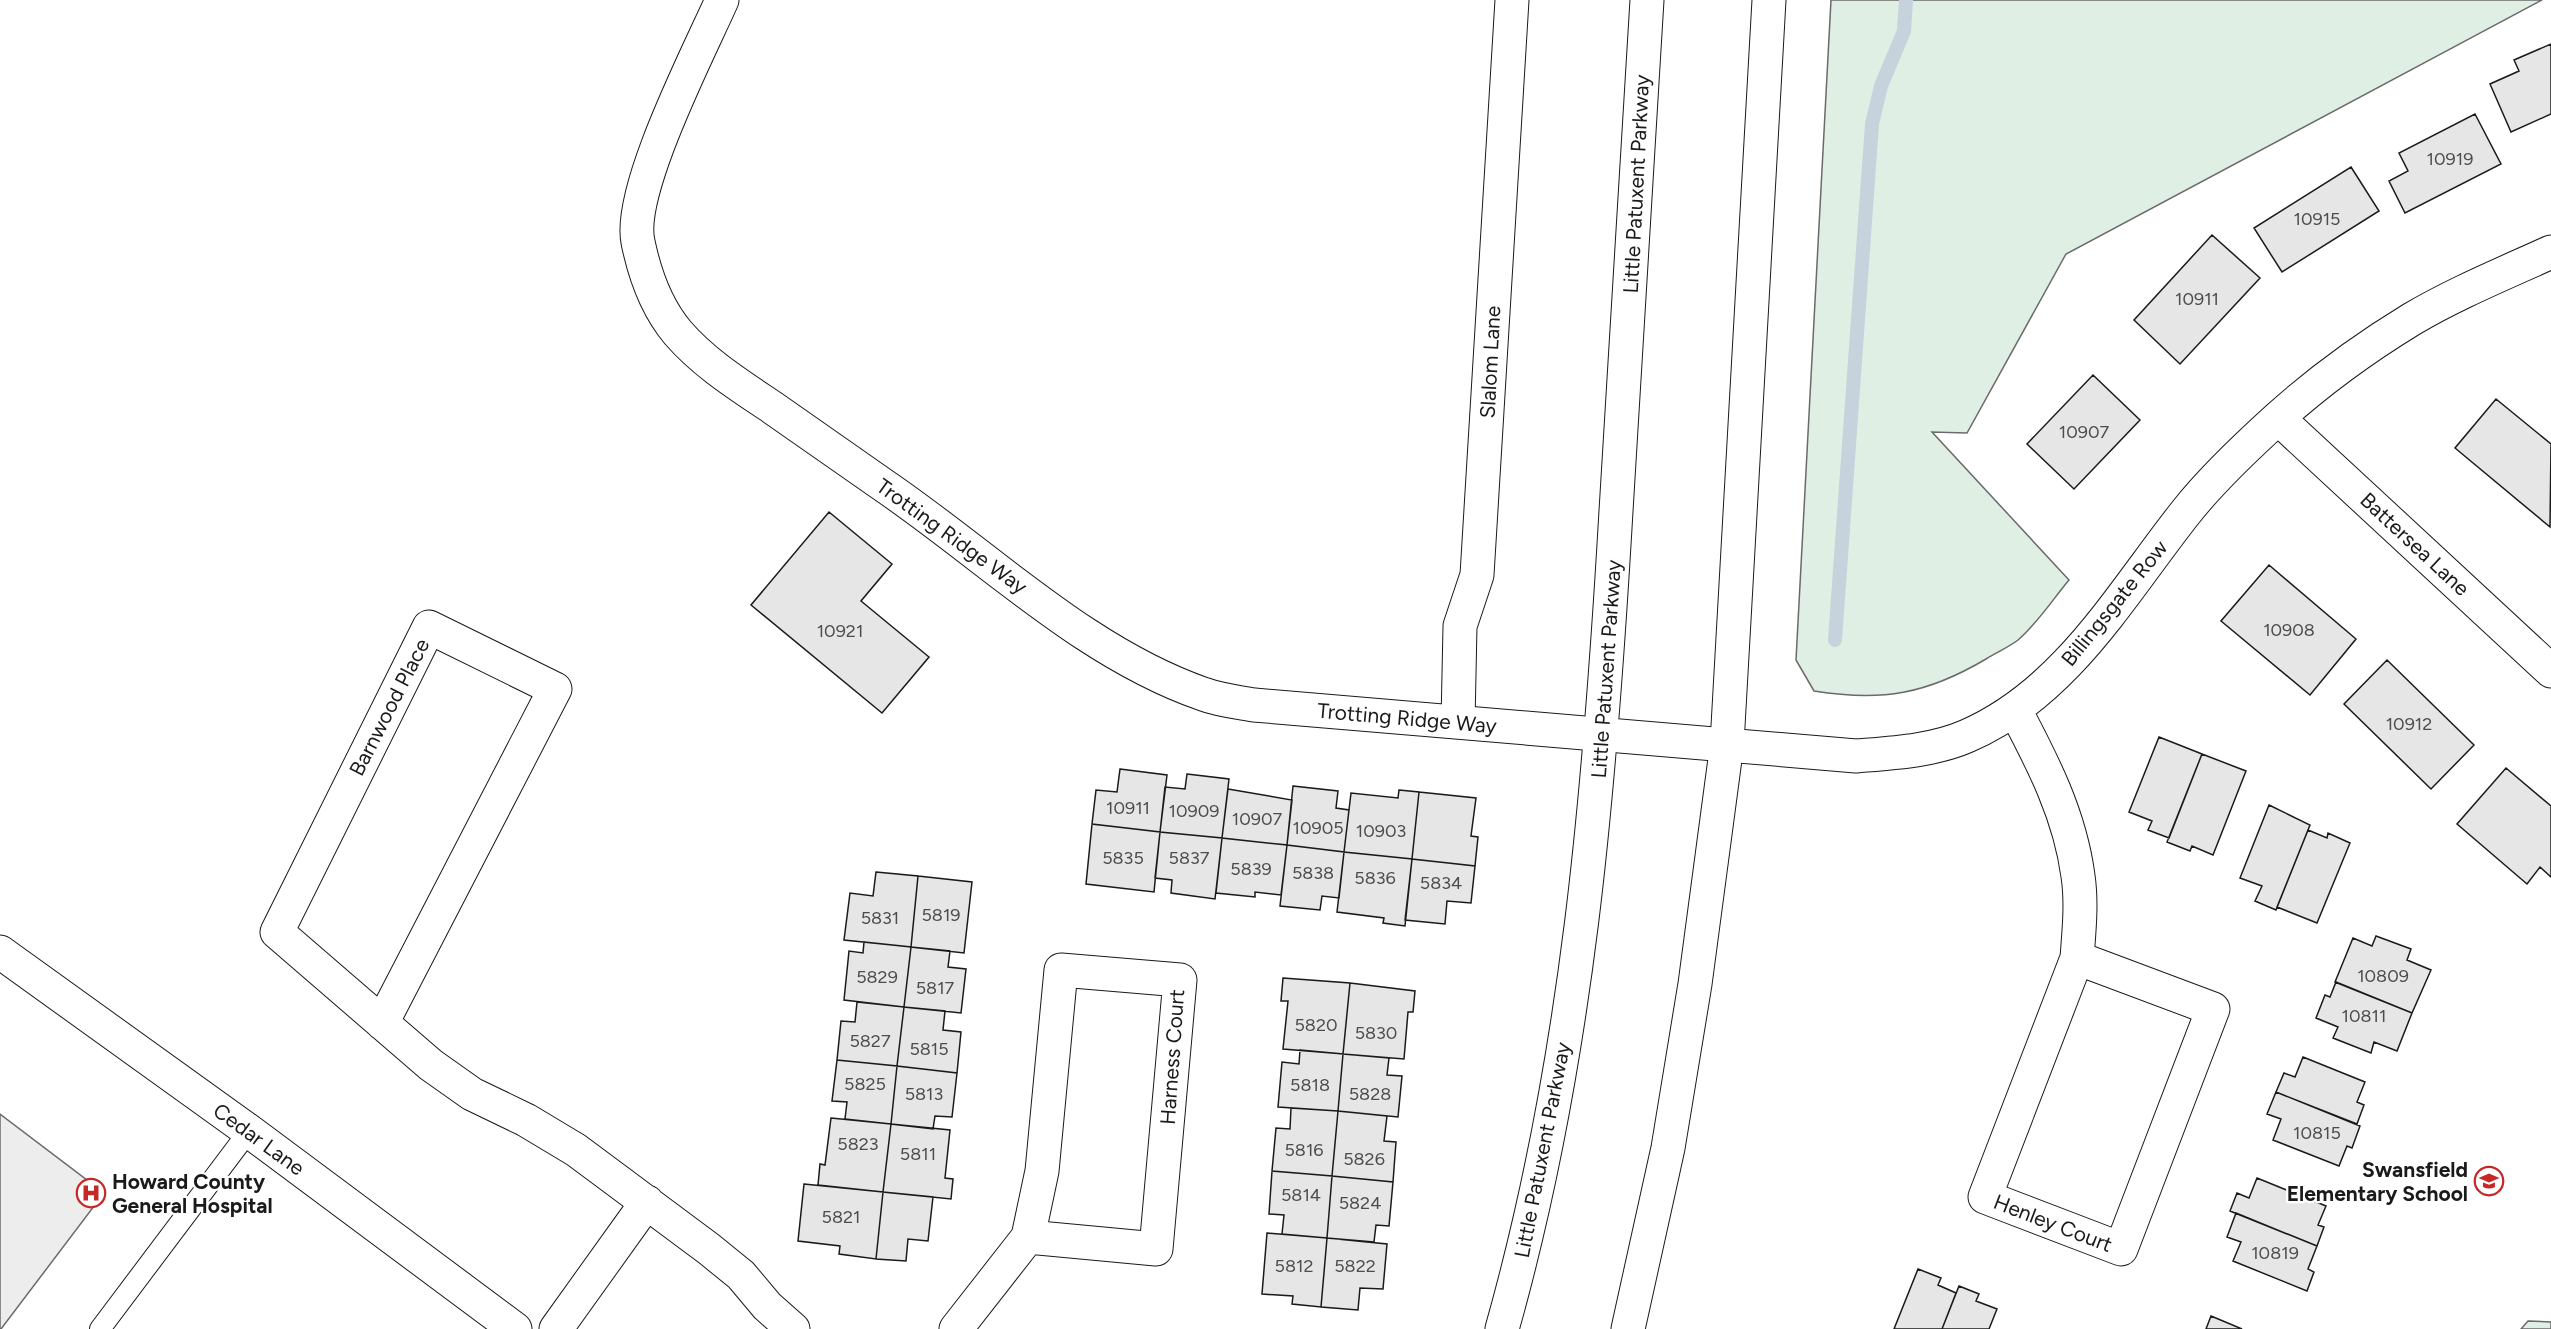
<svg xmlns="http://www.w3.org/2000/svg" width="2551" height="1329" viewBox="0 0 2551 1329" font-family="Figtree,sans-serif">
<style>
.green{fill:#e0efe3;stroke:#6a6a6a;stroke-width:1.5}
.parking{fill:#ededed;stroke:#6a6a6a;stroke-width:1.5}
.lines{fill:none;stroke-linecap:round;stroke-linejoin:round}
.stream{stroke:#c6d2dc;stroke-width:14}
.building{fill:#e6e6e6;stroke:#1a1a1a;stroke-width:1.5}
.service-casing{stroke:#1a1a1a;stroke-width:22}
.minor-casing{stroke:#1a1a1a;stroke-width:35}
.tertiary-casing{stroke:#1a1a1a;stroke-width:35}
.secondary-casing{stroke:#1a1a1a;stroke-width:35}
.service{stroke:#fff;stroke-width:20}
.minor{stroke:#fff;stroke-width:33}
.tertiary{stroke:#fff;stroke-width:33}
.secondary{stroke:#fff;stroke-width:33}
.labels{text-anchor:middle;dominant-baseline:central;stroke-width:4.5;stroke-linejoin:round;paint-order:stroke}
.number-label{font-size:18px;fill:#4d4d4d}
.street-label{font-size:21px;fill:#1a1a1a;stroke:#fff}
.poi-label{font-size:21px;font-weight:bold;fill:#1a1a1a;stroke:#fff;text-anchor:end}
</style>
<rect width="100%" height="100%" fill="#fff"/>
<path class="green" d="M1831 0H2542L2066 254 1967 433 1932 432 2069 580C2053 599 2037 624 2018 640 2009 647 1997 652 1986 659 1927 694 1882 702 1814 691L1796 660Z
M2528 1321 2551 1322V1329H2521Z"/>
<path class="parking" d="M0 1114 104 1193 1 1329H0Z"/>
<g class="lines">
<path class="stream" d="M1835 640 1872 124 1881 86 1904 31 1906 0"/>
</g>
<path class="building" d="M2551 44V114L2511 132 2490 84 2519 71 2514 60Z
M2475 114 2501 164 2405 213 2389 181 2408 171 2399 153Z
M2351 167 2379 211 2282 272 2254 228Z
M2212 235 2260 278 2180 364 2134 320Z
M2093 375 2140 420 2074 489 2027 444Z
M2496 399 2551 444 2550 527 2455 448Z
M829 512 892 564 861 601 929 657 882 713 751 605Z
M2269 565 2356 639 2310 695 2221 621Z
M2387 660 2474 745 2431 789 2344 704Z
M2159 737 2202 754 2169 838 2148 830 2152 821 2129 812Z
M2202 754 2246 771 2213 855 2192 846 2190 851 2167 842Z
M2506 768 2551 806V877L2540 867 2527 884 2457 824Z
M1120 769 1167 775 1160 832 1092 824 1096 790 1117 792Z
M1187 774 1229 779 1222 838 1160 832 1165 787 1185 789Z
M1293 786 1338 791 1336 808 1349 810 1344 852 1287 845Z
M1228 789 1292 800 1287 845 1222 838Z
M1399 790 1419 792 1412 859 1344 852 1351 793 1398 798Z
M1419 792 1476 798 1471 836 1478 837 1475 866 1412 859Z
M2269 805 2310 825 2276 910 2255 901 2262 886 2240 878Z
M1092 824 1160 832 1154 892 1086 884Z
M2308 830 2327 838 2328 833 2350 843 2317 923 2277 907Z
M1160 832 1222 838 1215 899 1171 893 1172 880 1155 878Z
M1222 838 1287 845 1281 895 1255 892V897L1216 893Z
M1287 845 1344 852 1339 898 1322 896 1320 910 1280 906Z
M1344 852 1412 859 1405 926 1383 923 1384 918 1337 912Z
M1412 859 1475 866 1471 903 1447 901 1445 924 1405 920Z
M876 872 918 876 911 947 844 940 850 893 873 896Z
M918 876 972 882 964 953 911 947Z
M2376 936 2411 949 2407 960 2431 970 2412 1013 2335 982 2353 938 2372 946Z
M864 942 911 947 904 1007 844 1000 849 951 863 953Z
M911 947 950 951 948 967 966 969 961 1013 904 1007Z
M1283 978 1350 983 1343 1054 1283 1049 1288 1001H1281Z
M2336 982 2412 1013 2397 1051 2374 1042 2371 1053 2333 1038 2338 1027 2316 1018 2325 995 2330 997Z
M1350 983 1415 991 1413 1012H1408L1404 1059 1343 1054Z
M857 1002 904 1007 897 1066 837 1060 841 1021 855 1022Z
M904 1007 945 1011 943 1030 961 1032 957 1073 897 1066Z
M1300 1050 1343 1054 1338 1111 1278 1107 1282 1062 1299 1064Z
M1343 1054 1389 1058 1387 1075 1402 1076 1398 1117 1338 1111Z
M2303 1057 2365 1082 2357 1102 2364 1105 2357 1124 2276 1092 2284 1073 2295 1077Z
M837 1060 897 1066 891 1124 845 1119 847 1102 832 1101Z
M897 1066 957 1073 952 1117 935 1116 933 1129 891 1124Z
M2276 1092 2360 1126 2352 1148 2347 1146 2339 1166 2273 1140 2281 1119 2267 1114Z
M1291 1108 1338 1111 1332 1176 1272 1171 1276 1128 1290 1129Z
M1338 1111 1387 1116 1384 1141 1396 1142 1393 1182 1332 1176Z
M831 1118 891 1124 883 1192 818 1185 820 1164 825 1165Z
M891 1124 950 1130 945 1178 953 1179 951 1199 883 1192Z
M1272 1171 1332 1176 1327 1238 1282 1234 1284 1215 1269 1214Z
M1332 1176 1393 1182 1389 1226 1376 1225 1374 1242 1327 1238Z
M2257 1178 2326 1206 2318 1225 2324 1227 2317 1246 2230 1211 2237 1193 2249 1198Z
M804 1184 883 1192 876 1259 839 1254 840 1246 798 1241Z
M883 1192 933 1197 928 1241 908 1239 906 1261 876 1259Z
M2236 1213 2317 1246 2308 1269 2314 1272 2307 1291 2233 1261 2241 1242 2227 1237Z
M1267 1233 1327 1238 1321 1307 1292 1304 1293 1296 1262 1294Z
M1327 1238 1387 1244 1383 1289 1360 1288 1358 1310 1321 1307Z
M1918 1269 1941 1278 1938 1285 1956 1293 1942 1329H1894Z
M1959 1286 1979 1294 1976 1301 1997 1309 1989 1329H1942Z
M2211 1316 2242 1329H2206Z"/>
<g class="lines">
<g class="service-casing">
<path id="service" d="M100 1329 249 1131"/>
</g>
<g class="minor-casing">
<path id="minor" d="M722 0C699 52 627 191 638 242 645 276 656 307 678 333 705 364 739 385 773 408 810 434 848 460 886 487 987 556 1085 653 1203 694 1219 700 1237 702 1254 705L1856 756C1892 753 1933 751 1967 736 2066 693 2121 594 2186 512 2212 479 2246 447 2278 418 2318 382 2366 347 2412 319 2456 293 2505 273 2551 252
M2278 418 2551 671
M2015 710C2043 763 2070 815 2078 876 2082 903 2079 931 2077 958L2213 1009 2121 1249 1985 1197 2077 958
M1458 722 1460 626 1477 575 1512 0
M382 1023 555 689 429 627 277 932 431 1065 472 1094 526 1120 576 1150 709 1249 741 1275 767 1306 793 1329
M556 1329 647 1202
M956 1329 1028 1237 1042 1171 1061 970 1180 980 1156 1249 1028 1237"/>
</g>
<g class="tertiary-casing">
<path id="tertiary" d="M1502 1329C1578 1060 1600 788 1616 511 1627 340 1637 170 1647 0
M1628 1329 1668 1148 1695 984 1727 744 1769 0"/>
</g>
<g class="secondary-casing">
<path id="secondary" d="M0 952 249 1131 515 1329"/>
</g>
<use href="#service" class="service"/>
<use href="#minor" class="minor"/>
<use href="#tertiary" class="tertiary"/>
<use href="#secondary" class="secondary"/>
</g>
<defs>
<g id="school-ring" transform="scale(1.5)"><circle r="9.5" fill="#fff" stroke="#c62828" stroke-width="1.5"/><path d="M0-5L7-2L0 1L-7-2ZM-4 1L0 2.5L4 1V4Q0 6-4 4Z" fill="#c62828"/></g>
<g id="hospital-ring" transform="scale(1.5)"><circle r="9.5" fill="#fff" stroke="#c62828" stroke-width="1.5"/><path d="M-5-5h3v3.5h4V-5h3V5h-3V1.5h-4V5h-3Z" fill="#c62828"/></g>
</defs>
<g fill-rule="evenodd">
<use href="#school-ring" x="2489" y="1181"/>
<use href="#hospital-ring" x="91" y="1193"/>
</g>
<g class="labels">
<g class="number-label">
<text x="2450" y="159">10919</text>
<text x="2317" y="219">10915</text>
<text x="2197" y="299">10911</text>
<text x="2084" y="432">10907</text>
<text x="2289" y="630">10908</text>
<text x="840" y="631">10921</text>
<text x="2409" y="724">10912</text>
<text x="1128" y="808">10911</text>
<text x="1194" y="811">10909</text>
<text x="1257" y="819">10907</text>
<text x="1318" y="828">10905</text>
<text x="1381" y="831">10903</text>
<text x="1123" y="858">5835</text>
<text x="1189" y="858">5837</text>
<text x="1251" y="869">5839</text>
<text x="1313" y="873">5838</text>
<text x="1375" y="878">5836</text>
<text x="1441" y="883">5834</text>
<text x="941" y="915">5819</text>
<text x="880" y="918">5831</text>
<text x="2383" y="976">10809</text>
<text x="877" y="977">5829</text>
<text x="935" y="988">5817</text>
<text x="2364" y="1016">10811</text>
<text x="1316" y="1025">5820</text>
<text x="1376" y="1033">5830</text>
<text x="870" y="1041">5827</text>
<text x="929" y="1049">5815</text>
<text x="865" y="1084">5825</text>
<text x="1310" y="1085">5818</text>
<text x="924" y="1094">5813</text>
<text x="1370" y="1094">5828</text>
<text x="2317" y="1133">10815</text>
<text x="858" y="1144">5823</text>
<text x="1304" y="1150">5816</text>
<text x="918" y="1154">5811</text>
<text x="1364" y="1159">5826</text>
<text x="1301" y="1195">5814</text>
<text x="1360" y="1203">5824</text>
<text x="841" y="1217">5821</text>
<text x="2275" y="1253">10819</text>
<text x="1294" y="1266">5812</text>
<text x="1355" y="1266">5822</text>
</g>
<g class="street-label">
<text transform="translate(1636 184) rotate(-87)">Little Patuxent Parkway</text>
<text transform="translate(1490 362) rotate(-87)">Slalom Lane</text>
<text transform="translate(952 536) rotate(36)">Trotting Ridge Way</text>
<text transform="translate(2415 544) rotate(43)">Battersea Lane</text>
<text transform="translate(2114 603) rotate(-51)">Billingsgate Row</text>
<text transform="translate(1606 669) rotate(-86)">Little Patuxent Parkway</text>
<text transform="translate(389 707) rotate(-63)">Barnwood Place</text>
<text transform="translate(1407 718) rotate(5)">Trotting Ridge Way</text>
<text transform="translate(1172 1057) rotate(-86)">Harness Court</text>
<text transform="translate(259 1139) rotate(36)">Cedar Lane</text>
<text transform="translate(1542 1150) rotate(-79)">Little Patuxent Parkway</text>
<text transform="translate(2053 1223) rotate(21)">Henley Court</text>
</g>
<g class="poi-label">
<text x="2468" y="1169">Swansfield<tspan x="2468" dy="24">Elementary School</tspan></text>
<text x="112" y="1181" text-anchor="start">Howard County<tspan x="112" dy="24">General Hospital</tspan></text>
</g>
</g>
</svg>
